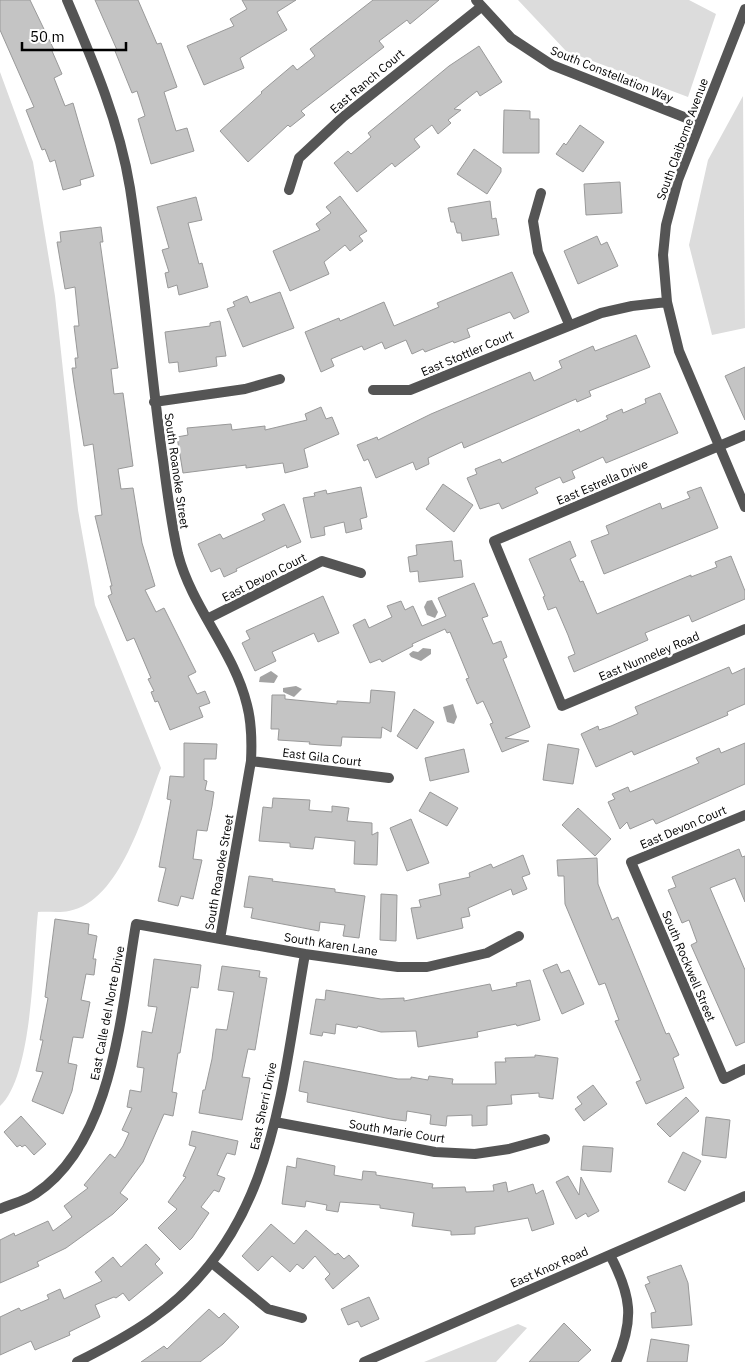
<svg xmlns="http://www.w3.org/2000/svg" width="745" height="1362" viewBox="0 0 745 1362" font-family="'IBM Plex Sans',sans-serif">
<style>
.green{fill:#dcdcdc}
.water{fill:#a3a3a3}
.building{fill:#c4c4c4;stroke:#999}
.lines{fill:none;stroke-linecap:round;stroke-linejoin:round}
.minor{stroke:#555;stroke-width:10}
.labels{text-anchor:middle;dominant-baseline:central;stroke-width:5;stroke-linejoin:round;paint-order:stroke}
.street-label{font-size:12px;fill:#000;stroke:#fff}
</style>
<rect width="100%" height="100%" fill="#fff"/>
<path class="green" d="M518 0H689L716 14 688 97 566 51Z
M0 72 33 162 55 296 78 510 95 605 161 768C144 811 121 901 69 911 59 913 47 911 38 912 33 958 33 1076 0 1106Z
M743 96 745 328 712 335 689 245 708 160Z
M518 1324 527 1328 496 1362H424Z"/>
<path class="water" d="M432 600 438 612 435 618 427 615 424 607 427 601Z
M423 648 431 649V654L421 661 411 657 409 654 413 651 418 652Z
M271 671 278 676 274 683 259 682 260 677Z
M296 686 302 689 294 697 283 692V688Z
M453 704 457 717 454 724 447 722 443 707Z"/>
<path class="building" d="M0 0H30L54 50 52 51 62 74 54 78 65 106 73 103 94 176 80 180 81 185 63 190 55 160 50 162 45 149 42 150 26 110 34 107 0 30Z
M95 0H138L157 44 161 43 177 87 164 92 176 131 187 128 194 151 151 164 138 119 145 116 137 91 132 93 115 51 117 50Z
M242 0H296L277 12 287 30 240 58 244 68 204 85 187 46 234 26 230 19 247 9Z
M373 0H439L410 24 407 20 379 41 384 47 301 111 305 115 290 127 288 125 248 162 220 131 262 93 261 92 293 65 297 70 315 56 310 49Z
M479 46 502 82 480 96 477 91 454 109 461 110 448 120 451 123 438 134 432 125 414 139 420 147 395 167 392 163 357 192 334 163 348 151 351 154 371 137 368 133 449 66Z
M504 110 530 111V119H539V153H503Z
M580 125 604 142 583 172 556 154 564 143 566 145Z
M474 149 501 168V172L487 194 457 174Z
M620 182 622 213 586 215 584 184Z
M340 196 367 231 359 236 363 241 350 251 345 245 324 262 329 274 290 291 273 251 320 230 316 224 331 213 326 207Z
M196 197 202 220 188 223 199 264 202 263 208 287 179 295 177 285 168 288 165 273 169 272 162 250 169 248 157 207Z
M490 201 492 219 496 218 499 235 462 241 461 233H457L454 222H451L448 208Z
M101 227 103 242H100L118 368 111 369 114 394 123 393 133 466 118 469 121 489 133 488 142 543 155 586 145 590 156 612 164 608 196 672 188 676 197 694 205 691 210 703 199 707 203 717 170 730 158 701 155 702 151 692 154 691 148 679 151 678 134 638 127 641 108 596 112 594 110 586H112L95 516 102 515 93 444 84 446 74 383 72 368H76L75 358H78L74 326H79L75 287 65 289 57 242H61L60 232Z
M597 236 601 245 607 242 618 266 578 284 564 251Z
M512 272 529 312 514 319 510 312 467 329 470 337 454 343 453 341 425 352 423 349 412 354 406 340 385 349 382 342 364 350 362 346 331 359 334 366 321 372 305 332 339 318 340 321 384 302 394 326 439 307 437 303Z
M280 292 294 328 243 347 227 309 235 306 233 302 247 296 250 303Z
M220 321 226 356 216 357 217 366 179 372 178 362 169 363 165 332 210 326V323Z
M636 335 650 367 589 391 591 396 577 402 576 399 464 448 462 442 428 458 429 464 416 470 413 462 376 478 368 459 364 461 357 445 377 437 378 440 431 414 530 372 534 381 562 368 559 361 593 346 595 351Z
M745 367V420L725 376Z
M660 393 678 433 606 463 603 457 572 471 575 478 563 483 560 477 535 488 538 493 502 509 499 503 480 509 467 478 477 474 475 469 500 459 502 463 579 429 580 432 608 419 606 416 622 409 623 413 646 403 645 399Z
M321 407 326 419 332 417 339 434 304 449 308 467 285 473 283 463 246 468V465L183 473 177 437 188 435 187 428 231 424 232 430 265 426V430L307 420 305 414Z
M443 484 473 505 454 532 426 509Z
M361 487 367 517 360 519 362 529 346 533 344 522 324 527 325 535 311 538 303 498 315 496 314 493 326 490 327 494Z
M701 487 718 528 604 574 591 541 609 534 606 526 660 503 662 509 690 498 687 492Z
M284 504 301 542 287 548 286 545 236 569 237 571 224 577 220 568 211 572 198 544 220 534 223 539 265 520 262 514Z
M452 541 454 561 461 560 463 577 419 582 418 571 410 572 408 557 417 555 416 545Z
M570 541 576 556 570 559 580 582 583 581 597 614 691 575V577L717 567 715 562 731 556 745 591V599L692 622 689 615 645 633 648 640 574 672 568 657 575 654 568 635 556 607 548 610 543 597 545 596 529 559Z
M474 583 488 616 482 618 493 644 501 641 507 657 503 659 530 727 505 738 529 741 502 752 490 724 493 723 483 701 477 704 466 679 469 678 450 632 447 633 445 629 412 644 413 646 382 662 380 659 370 663 353 625 365 619 369 628 392 617 387 606 401 601 405 610 413 606 422 626 446 616 438 598Z
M323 596 339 633 318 642 314 633 272 652 276 661 255 671 242 643 250 639 246 631Z
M729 667 732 674 745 668V704L727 712 728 715 634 755 632 751 596 767 581 734 598 726 599 730 611 726 638 714 635 707Z
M371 690 395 692 391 732 382 727 381 738 342 737 341 746 321 745 309 744 310 742 278 740 279 729H271L272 695H285V699L337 704V701L370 703Z
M414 709 434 722 417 749 397 736Z
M184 743 217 744 216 759H204V780L207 781 205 790 214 792 212 806 207 831 197 830 193 859 202 860 193 899 181 896 178 906 158 901 166 868 159 867 171 800 167 799 170 776 184 777Z
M745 743V784L656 824 653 819 630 829 627 822 620 829 608 802 615 799 612 794 628 787 630 792 699 763 696 758 719 748 721 753Z
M548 744 579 749 573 784 543 780Z
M464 749 469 772 430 781 425 758Z
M430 792 458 808 447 826 419 811Z
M273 798 310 800 309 810 332 812V806L349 808 347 821 372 823V835L378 832 377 865 354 864 355 841 315 837 313 849 290 847V843L259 841 263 807 272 808Z
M578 808 611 839 595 856 562 825Z
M411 819 429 863 407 871 390 828Z
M739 849 742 857 745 856V902L735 878 710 888 745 970V1042L736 1046 691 945 697 942 689 920 682 923 668 890 676 887 672 877Z
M523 855 530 874 522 877 527 889 513 895 511 889 468 908 470 916 461 918 463 928 417 939 411 908 421 907 419 900 441 895 439 884 470 877 469 873 491 864 493 868Z
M597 858 598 884 612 920 618 917 666 1034 669 1033 679 1055 673 1058 684 1088 646 1104 636 1082 641 1080 615 1021 619 1020 605 983 599 985 565 904 564 876H558L557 860Z
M249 876 273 879 272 881 335 889V892L365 896 359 938 343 936 345 925 320 922 319 931 251 918 253 908 244 907Z
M381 894 397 895 396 941 380 940Z
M55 919 89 924 88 934 97 936 93 959H96L94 975 86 974 81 1000 90 1002 83 1038 73 1037 68 1063 77 1065 72 1091 63 1114 32 1101 43 1072 36 1071 43 1040H40L48 998 45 997Z
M154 959 201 965 198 988 191 987 180 1053H178L172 1092 177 1093 173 1116 164 1114 143 1162 120 1193 128 1199 113 1214 66 1248 37 1262 39 1266 0 1283V1240L14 1233 15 1236 48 1221 53 1231 72 1217 64 1206 88 1188 84 1185 110 1154 115 1158 123 1146 129 1133 122 1130 132 1108 127 1107 130 1090 141 1092 144 1068 137 1067 142 1031 152 1033 157 1007 148 1006Z
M557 964 561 973 569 970 584 1004 562 1014 543 970Z
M222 966 260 971 259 977 267 978 255 1050 248 1049 242 1077 250 1078 242 1120 199 1113 203 1090H205L212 1059 216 1029 227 1030 234 992 218 990Z
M530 980 540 1020 517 1026 516 1024 477 1032 478 1037 418 1047 416 1031 381 1032 358 1026 357 1028 336 1024 335 1034 323 1032 322 1036 310 1034 316 999 325 1000 326 990 381 999 404 998V1001L490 984 492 991 517 986 516 983Z
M535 1055 558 1058 553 1099 539 1097V1093L511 1095 512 1104 487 1106V1125L472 1126V1115L447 1116 446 1126 430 1124 431 1115 407 1111 406 1121 391 1119 307 1102 308 1093 299 1091 304 1061 398 1079H411V1077L428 1080 429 1076 453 1079 452 1084H496L495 1062H506L505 1058 535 1057Z
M593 1085 607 1104 584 1121 575 1109 582 1104 577 1097Z
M686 1097 699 1111 670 1137 657 1124Z
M21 1116 46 1144 34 1155 25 1145 22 1147 20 1145 17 1147 4 1132Z
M706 1117 730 1120 726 1158 702 1155Z
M192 1131 238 1141 235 1155 227 1153 217 1175 225 1178 219 1192 214 1190 201 1207 209 1213 192 1238 180 1250 158 1228 177 1209 168 1202 186 1177 183 1176 196 1147 189 1145Z
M583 1146 613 1148 611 1172 581 1170Z
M683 1152 701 1161 685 1191 668 1182Z
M297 1158 335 1166 334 1175 362 1180 363 1171 376 1172V1175L433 1184 432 1188 465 1187 466 1192 494 1191 493 1185 506 1182 508 1192 533 1184 536 1194 543 1190 554 1224 532 1231 528 1218 475 1227V1234L451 1235V1231L412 1226 414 1213 380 1208V1205L340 1202 338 1212 326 1210 327 1205 306 1201 305 1207 282 1204 287 1166 296 1168Z
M568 1176 579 1195 581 1177 599 1211 588 1217 586 1213 576 1219 556 1182Z
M271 1224 294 1244 306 1230 335 1255 338 1253 344 1259 349 1255 359 1266 333 1289 325 1279 330 1274 315 1256 303 1269 297 1264 290 1272 272 1256 258 1271 242 1256Z
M146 1244 160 1259 155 1264 163 1273 129 1301 123 1293 116 1298 114 1297 95 1305 100 1317 69 1332 70 1335 35 1350 31 1341 0 1355V1317L19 1308 21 1311 49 1299 47 1295 60 1289 64 1299 102 1281 95 1272 113 1257 121 1267Z
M681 1265 688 1283 692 1325 652 1328 651 1313 656 1312 645 1285 650 1283 647 1277Z
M369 1297 379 1319 361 1327 358 1321 348 1325 341 1309Z
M209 1309 219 1318 224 1313 239 1327 223 1344 200 1362H141L164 1346 167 1349Z
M564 1323 591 1350 578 1362H529Z
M651 1339 689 1345 687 1362H647Z"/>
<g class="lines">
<path class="minor" d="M67 0C93 61 119 121 130 188 144 278 150 369 163 460 167 491 171 523 178 554 192 608 234 651 247 705 252 724 252 741 251 761L220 939
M476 0 511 38 552 65 699 123
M745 9 678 180 666 225 663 255 667 302 679 351 745 507
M289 190 299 158 343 117 481 7
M541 193 533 221 538 252 569 324
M373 390H410L601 313 632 306 667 302
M154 402 245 389 280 379
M745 435 494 541 562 706 745 629
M207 619 322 561 361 573
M251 761 389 778
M745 815 631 862 724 1079 745 1069
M275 1122 435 1152 475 1154 509 1149 545 1139
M0 1209C11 1204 25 1201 35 1194 114 1142 121 1010 136 924L305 954 398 967H427L487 953 519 936
M610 1255C631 1295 635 1319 616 1362
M212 1263 268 1309 302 1318
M77 1362C103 1349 128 1336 152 1319 275 1233 281 1088 305 954
M364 1362 745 1196"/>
</g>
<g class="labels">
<g class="street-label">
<text transform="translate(612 74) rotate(22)">South Constellation Way</text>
<text transform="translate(367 81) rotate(-40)">East Ranch Court</text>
<text transform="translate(682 139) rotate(-70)">South Claiborne Avenue</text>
<text transform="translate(467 353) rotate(-23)">East Stottler Court</text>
<text transform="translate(177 471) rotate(82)">South Roanoke Street</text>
<text transform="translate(602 482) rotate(-23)">East Estrella Drive</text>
<text transform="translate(264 577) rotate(-27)">East Devon Court</text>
<text transform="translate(649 656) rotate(-23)">East Nunneley Road</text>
<text transform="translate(322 757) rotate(7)">East Gila Court</text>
<text transform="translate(683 827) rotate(-23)">East Devon Court</text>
<text transform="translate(219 872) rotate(-80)">South Roanoke Street</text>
<text transform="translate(331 944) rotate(9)">South Karen Lane</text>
<text transform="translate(689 966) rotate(67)">South Rockwell Street</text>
<text transform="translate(107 1013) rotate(-79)">East Calle del Norte Drive</text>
<text transform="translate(263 1106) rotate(-78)">East Sherri Drive</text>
<text transform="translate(397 1131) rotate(9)">South Marie Court</text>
<text transform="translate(549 1267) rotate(-24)">East Knox Road</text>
</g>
</g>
<path d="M22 42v8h104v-8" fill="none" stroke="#000000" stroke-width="2.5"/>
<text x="30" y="42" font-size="15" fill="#000000" stroke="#ffffff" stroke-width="4" paint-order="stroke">50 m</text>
</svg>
